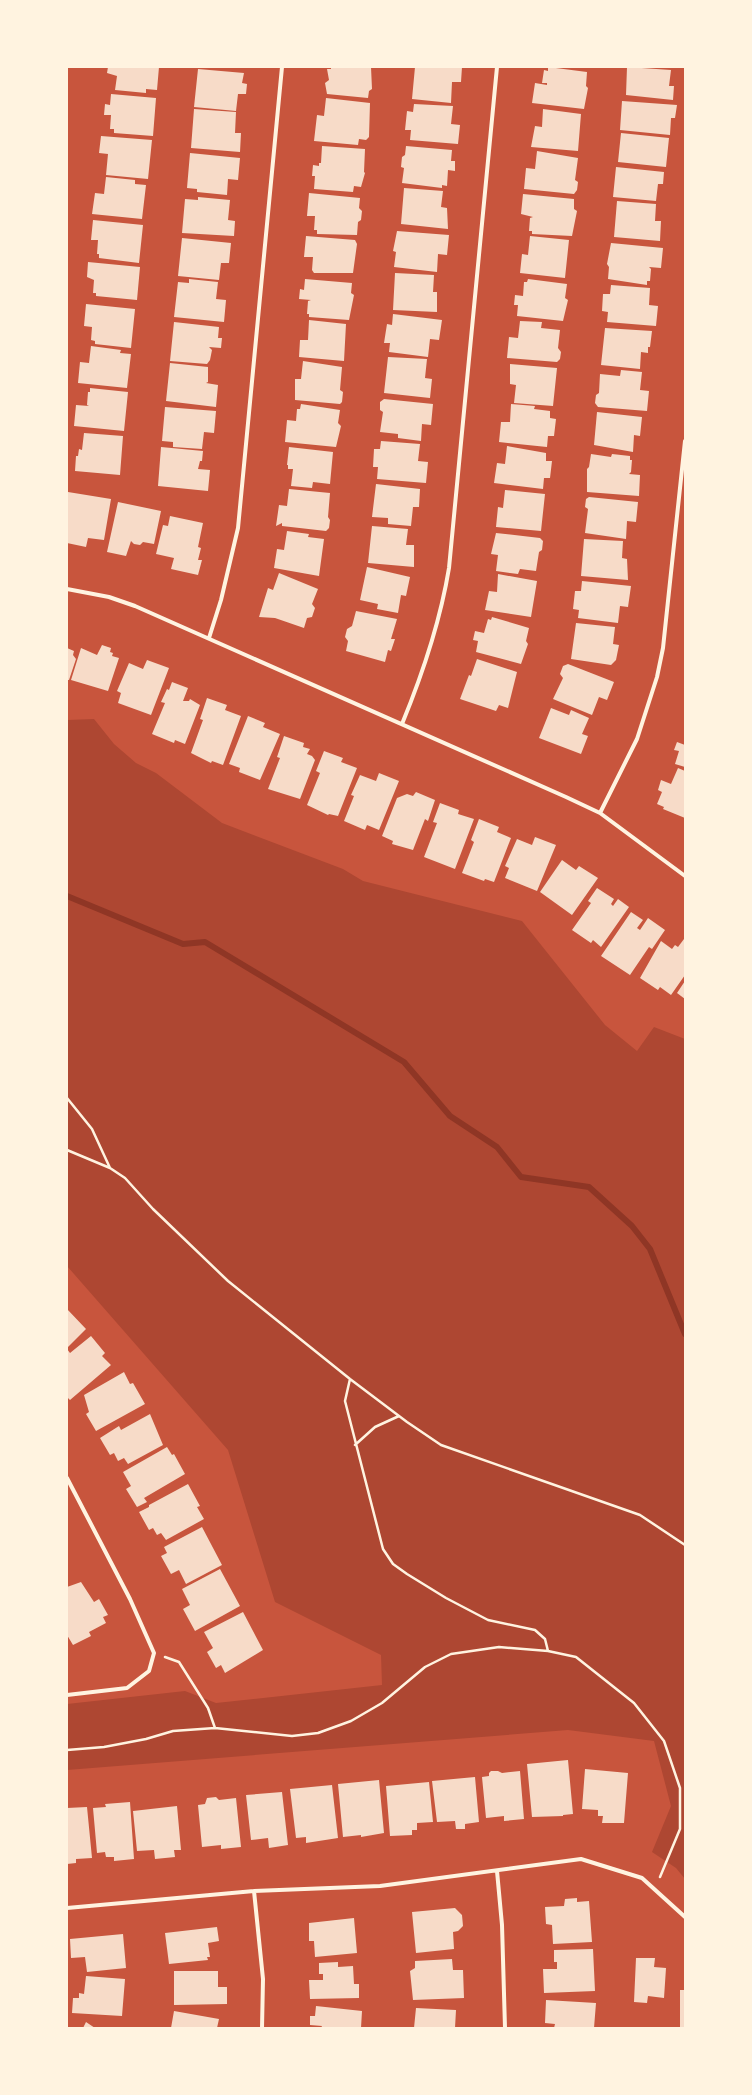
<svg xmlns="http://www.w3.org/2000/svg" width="752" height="2095" viewBox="0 0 752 2095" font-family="Ubuntu,sans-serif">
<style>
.green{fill:#ae4732}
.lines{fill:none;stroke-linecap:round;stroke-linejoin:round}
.stream{stroke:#8f3625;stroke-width:6}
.building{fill:#f7dbc8}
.path{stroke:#fff3e0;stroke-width:2.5}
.minor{stroke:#fff3e0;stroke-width:4}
</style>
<rect width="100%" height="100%" fill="#c8553d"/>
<path class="green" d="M94 719 114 744 136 763 156 773 222 823 343 869 363 881 522 921 605 1025 637 1051 654 1027 685 1039V1879L676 1868 652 1852 671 1806 654 1741 568 1730 67 1770V1704L185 1691 216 1703 382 1685 381 1655 275 1602 228 1450 67 1266V720Z"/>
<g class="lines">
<path class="stream" d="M67 896 183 944 205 942 404 1062 450 1116 497 1147 521 1177 589 1187 632 1226 650 1249 685 1334"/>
</g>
<path class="building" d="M108 67H159L157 90 146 89V93L115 90 117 76 107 73Z
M331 67H371L372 89 369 91 368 98 327 94 325 83 329 80 327 69H331Z
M415 67H462L461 82H452L451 103 412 99Z
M548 67 587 72 586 86 588 88 584 109 532 103 535 83 547 85V83H542L544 70 548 71Z
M627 67 671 70 669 86H674L673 100 626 95Z
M198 69 244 73 242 83 247 84 246 94H238L236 111 194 107Z
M111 94 156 98 153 136 114 133V129H110L111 115H104L105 104 110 105Z
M326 98 370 103 369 137 366 140 359 139 358 145 314 141 317 115 324 116Z
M622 101 677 105 675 118H671L670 135 620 130Z
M414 104 453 106 451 124 460 125 458 144 410 140 411 130H405L407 111 413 112Z
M194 109 236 112 235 133H241L240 152 191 148Z
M543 109 581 114 578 151 531 147 535 126 542 127Z
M621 133 669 138 666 167 618 162Z
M101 136 152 140 148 179 106 175 108 154 99 153Z
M322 146 365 149 364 172 365 173 361 187 354 186 353 192 314 189 315 176H312L313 165 319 166V163H321Z
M406 146 452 150 451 161H455V171L448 170 447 186 442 185V188L402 183 404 168 401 167 402 157 405 155Z
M537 151 578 158 575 180 578 182 577 190 574 194 524 189 526 168 535 169Z
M190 153 240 158 238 180 228 179 227 195 197 192V189L187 188Z
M616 167 664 172 663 184H658L656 201 613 197Z
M106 177 135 180V184L146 185 142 219 92 214 95 193 104 194Z
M404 188 443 191 441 207 447 208 448 229 401 224Z
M309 193 360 198 359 208 362 211 361 220 358 222 357 235 317 234V230H314L315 216H307Z
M523 194 574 199V209L577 211 572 236 532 234V231H529L530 218 533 217 521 214Z
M198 197 230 200 228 220 235 221 234 236 182 233 185 199 198 200Z
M617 201 656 204 655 221H661L660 241 614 237Z
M93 220 143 225 139 263 99 258V254H97L98 240H91Z
M397 231 449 235 447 255 438 254 437 272 394 267 396 252 393 251Z
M306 236 355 240 357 244 353 273H314L312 270 313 257H304Z
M530 236 569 240 565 278 520 273 522 254 528 255Z
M182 238 231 243 229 263H221L219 280 178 276Z
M611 243 663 248 661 268 649 267 651 269 650 281H647V285L608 279 609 267 607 264Z
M88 262 140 267 137 300 96 296V293H93L94 280 87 277Z
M395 273 434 275 433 292H437V312L393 310Z
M189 279 218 282 216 299 226 300 224 322 174 317 178 282 189 283Z
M305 279 352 283 351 293 354 295 349 320 309 317V314H307L308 301 311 300 299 299 300 289 304 290Z
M528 279 567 284 565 298 568 300 563 321 517 316 518 305H514L515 295 523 296 524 282H527Z
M611 285 650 288 649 305 658 306 656 326 607 322 608 312 602 311 603 294H610Z
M86 304 135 309 131 348 95 344V341L91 340 92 327 84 326Z
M393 314 442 320 439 340 430 339 428 357 389 352 390 343H384L387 324 392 325Z
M309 320 346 324 344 361 299 357 300 340H308Z
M520 321 542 322 541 328 560 330 558 348 561 352 560 359 557 362 507 358 509 337 518 338Z
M174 322 219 327 218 338H222L221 348 209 347 212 350 210 360 207 364 170 361Z
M605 328 652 331 650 347H648V353L641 352 640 369 601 365Z
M91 346 121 350 120 353 131 354 127 388 78 383 80 362 89 363Z
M388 357 427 359 425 378 432 379 430 398 384 393Z
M303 361 342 367 340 390 343 392 342 402 340 404 295 400V379H301Z
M170 363 208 367V382L206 383 218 385 216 407 166 401Z
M510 364 557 368 553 406 514 403 516 385 510 384Z
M621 370 642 372 640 390 649 391 647 411 598 407 595 403 596 395 599 393 600 374 620 376Z
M90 388 128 392 124 431 74 426 76 405 89 406 87 405 88 392H90Z
M384 399 433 404 431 425 422 424 421 441 398 438V434L380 432 383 412 380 410V402Z
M301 404 340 410 338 423 341 426 336 447 285 442 287 420 296 421 297 409H300Z
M511 404 535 406 534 409 550 411V418L556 419 554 436H548L547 447 499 442 501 422H510Z
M165 407 216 411 214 433 204 432 202 449 173 447V442L162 441Z
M597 412 642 417 640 436 634 435 633 452 594 445Z
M84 433 123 436 120 475 75 471 76 456H78L79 449 82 450Z
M381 441 420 444 418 461 428 462 426 483 377 479 378 467H373L374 449H380Z
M507 446 546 453V461H552L550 478H544L543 489 494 483 497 463 505 464Z
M161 447 203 451 202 461H200L198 469 210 470 208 491 158 486Z
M289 447 333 452 330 484 313 482 312 488 291 486 293 469H288V465H287Z
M591 454 611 457 612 454 630 456V460H632L631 472 629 474 640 475 639 496 587 492V469L589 467Z
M376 484 420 489 419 507H413L411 526 388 524V518L372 517Z
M289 489 330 493 328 517 330 520 329 528 326 531 282 526V523L276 526 279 505 287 506Z
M505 490 545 494 541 531 496 527 498 507 503 508Z
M68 492 111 499 104 540 88 538 86 547 67 543Z
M589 497 638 502 636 522 627 521 626 539 585 533 588 509 585 507 586 499Z
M118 502 161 511 154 544 143 542 140 545 134 544 131 541 126 556 107 552Z
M170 516 203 523 198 547 201 548 198 560H202L198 575 171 569 174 558 156 554 163 525 168 526Z
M372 526 408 529 406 545H414V567L368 563Z
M287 531 309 534 308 537 324 539 319 576 274 568 277 549 284 550Z
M496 533 540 538 543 541 542 550 539 552 536 571 520 569 518 574 496 571 498 555 491 554Z
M584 539 623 541 622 558 627 559 628 580 581 576Z
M367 567 410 577 406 596 401 595 398 613 377 609 378 604 360 600Z
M279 573 318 589 312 604 315 608 312 617 307 618 304 628 275 618 259 617 268 588 273 590Z
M498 574 537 581 531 617 485 610 489 591 497 592Z
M582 581 631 586 628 607 620 606 618 623 578 618 579 610 573 609 575 591H581Z
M356 611 397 619 391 639H395L391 651 388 650 385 662 346 651 348 641 345 637 347 629 352 626Z
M492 617 529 628 526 641 528 644 521 664 476 652 478 641 473 640 475 631 484 633 488 619 491 620Z
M576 623 615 627 613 644 619 645 616 660 611 665 571 659Z
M102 645 111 648 110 652 113 653 112 656 119 658 108 691 71 680 81 648 97 655Z
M67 648 74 651 73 655 76 659 69 680H67Z
M477 659 517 672 508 708 499 705 496 711 460 699 469 675 471 676Z
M147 660 169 668 151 715 118 703 121 693 117 691 129 663 143 669Z
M568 664 614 682 607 700 599 697 592 715 553 699 563 678 560 674 563 666Z
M172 682 188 688 183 701H189L190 699 200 705 185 744 175 740 174 743 152 734 165 703 161 702 167 689 169 690Z
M207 698 227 705 225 710 241 716 223 765 212 761 211 763 191 753 203 720 200 719Z
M551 708 569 715 571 710 589 718 582 734 588 736 581 754 539 738Z
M248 716 265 723 263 727 280 734 260 780 239 772 240 768 229 764Z
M284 736 304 743 303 747 310 749 307 754 312 756 315 760 300 799 268 789 280 758 277 757Z
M677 742 685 745V767L675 764 679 751 674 750Z
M324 751 343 758 341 762 357 768 338 816 329 814 328 815 307 805 320 773 316 771Z
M678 768 685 771V818L663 809 664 807 657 804 662 792 658 790 661 780 671 784Z
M379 773 399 781 379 830 367 825 365 830 344 821 354 796 351 795 360 775 376 781Z
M416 792 435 800 428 821 425 819 413 850 392 844 393 841 382 836 397 798 407 794 413 796Z
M440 803 459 810 458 814 474 819 455 869 424 857 437 823 433 822Z
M479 819 499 827 497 832 511 838 494 882 485 879 484 881 462 873 474 842 471 840Z
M535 837 556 845 537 891 505 878 509 868 505 866 517 839 532 845Z
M562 860 576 870 579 866 598 878 572 915 540 892Z
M597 888 614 899 611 904 613 906 618 899 629 907 601 947 593 940 591 943 572 930 591 903 588 901Z
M631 912 643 920 637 928 640 930 648 918 665 930 652 949 649 947 630 975 601 956Z
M684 939 685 975 671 995 660 987 658 990 640 978 661 941 672 949 675 945 678 947Z
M685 981V999L677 993Z
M67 1309 86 1329 67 1348Z
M91 1336 105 1353 102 1356 111 1365 70 1400 67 1397V1349L70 1353Z
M124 1372 130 1384 133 1383 145 1404 96 1431 86 1414 89 1412 84 1395Z
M150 1414 163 1445 128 1464 124 1458 118 1461 114 1453 110 1455 100 1438 119 1426 121 1430Z
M167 1447 172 1455 174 1454 185 1474 144 1498 147 1502 137 1507 126 1489 131 1486 123 1472Z
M188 1484 200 1506 197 1507 204 1519 166 1540 161 1533 157 1535 153 1528 149 1530 139 1512 149 1507V1505Z
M202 1527 222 1565 186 1584 179 1570 171 1574 161 1556 167 1553 164 1547Z
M220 1569 240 1606 195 1631 183 1609 190 1605 182 1589Z
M81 1582 94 1602 99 1599 108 1615 103 1617 106 1623 89 1632 91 1636 73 1645 67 1635V1587Z
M243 1612 263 1650 225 1673 221 1665 216 1668 207 1652 213 1648 204 1632Z
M568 1760 573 1814 563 1815V1816L532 1817 527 1764Z
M585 1769 628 1773 624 1823H602L603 1816H598V1810L582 1809Z
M491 1771H498L502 1773 520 1771 524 1819 504 1821V1816L486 1818 482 1777 489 1776V1773Z
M475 1777 479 1822 465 1824V1829H456L455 1821 437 1822 432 1781Z
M379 1780 384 1833 361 1837V1835L343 1837 338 1784Z
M429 1782 433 1822 417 1823V1830H412V1835L390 1836 386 1786Z
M332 1785 338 1838 306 1843V1837L296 1838 290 1789Z
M282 1792 288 1845 269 1848 268 1838 251 1840 246 1795Z
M216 1797 219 1800 236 1798 241 1847 221 1849V1845L202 1847 198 1805 205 1804 207 1798Z
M130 1802 134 1859 114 1861V1857H106L105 1852 97 1853 93 1808 106 1807 105 1804Z
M177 1806 181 1850H174L175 1857 155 1859 154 1850 137 1851 133 1811Z
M87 1807 92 1858 76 1859V1863L67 1864V1808Z
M577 1898V1902L589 1901 592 1942 553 1944 552 1925 546 1924 545 1907 564 1906 565 1899Z
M455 1908 462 1915 463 1926 458 1931 453 1932 454 1949 416 1953 412 1912Z
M354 1918 357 1953 315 1957 314 1941H309V1923Z
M217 1927 219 1941 208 1943 210 1957H207L208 1960 169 1964 165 1933Z
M123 1934 126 1968 87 1972 85 1957 71 1958 70 1939Z
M593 1949 595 1991 544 1993 543 1969H557V1962H554V1950Z
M636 1958H655L654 1967 666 1968 664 1998 648 1996 647 2003 634 2002Z
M452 1959 453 1970H463L464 1998 413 2000 410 1971 415 1968V1961Z
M338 1962V1967L353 1966 354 1984H359V1998L310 1999 309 1980H323V1974H319V1963Z
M174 1971H218V1987H227V2004L174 2005Z
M86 1976 125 1979 122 2016 72 2013 73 1998H79V1993L84 1994Z
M680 1990H685V2028H680Z
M546 2000 596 2003 594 2028H554L555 2024 545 2023Z
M316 2006 362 2011 361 2028H321L322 2026 310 2025V2016H315Z
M416 2008 456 2010 455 2028H414Z
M174 2011 219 2019 217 2028H171Z
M86 2022 95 2028H83Z"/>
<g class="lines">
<path class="path" d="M67 1098 92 1129 110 1168 125 1178 153 1209 228 1281 350 1379 407 1422 441 1445 640 1515 685 1545
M67 1150 110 1168
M350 1379 345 1401 383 1549 393 1564 407 1574 446 1598 488 1620 535 1630 545 1639 548 1651
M355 1445 375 1427 399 1416
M165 1657 179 1662 208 1708 215 1728
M67 1750 104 1747 146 1739 173 1731 215 1728 292 1736 318 1733 351 1721 382 1703 425 1667 451 1654 499 1647 548 1651 576 1657 634 1703 664 1741 680 1788V1829L660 1877"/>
<path class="minor" d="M67 589 109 597 135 606 566 797 600 813 685 876
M209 638 221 600 238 528 282 67
M402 724C423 673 440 623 449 568L497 67
M600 813 637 739 657 677 663 648 685 441
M67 1478 130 1599 154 1653 149 1671 127 1688 67 1695
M497 1871 502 1925 505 2028
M254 1891 263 1979 262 2028
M67 1908 254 1891 380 1886 581 1859 642 1878 685 1917"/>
</g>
<rect width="752" height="2095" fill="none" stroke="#fff3e0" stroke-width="136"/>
</svg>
